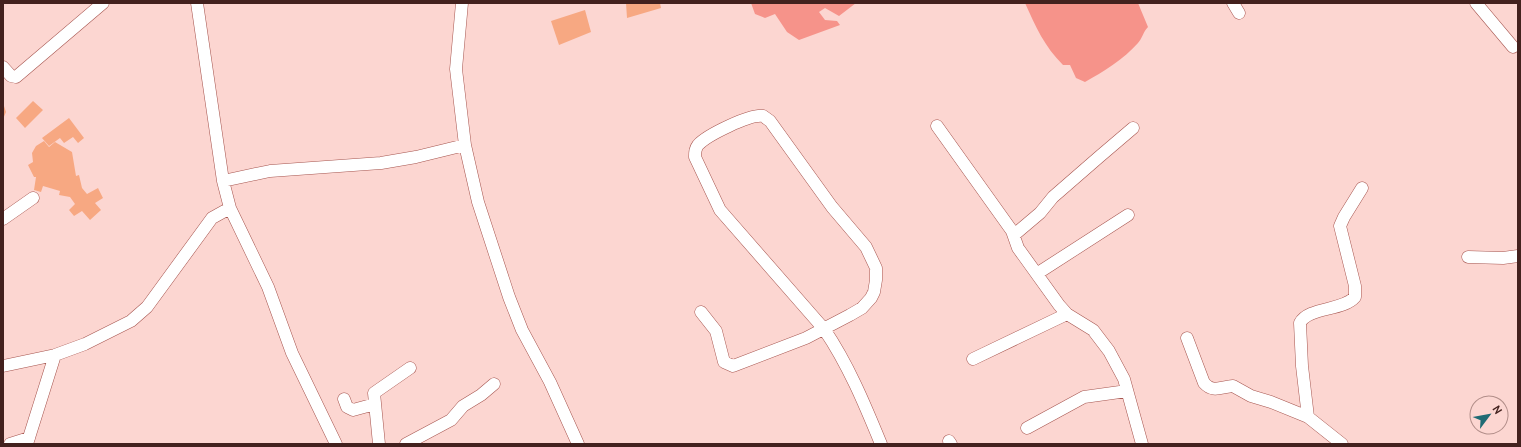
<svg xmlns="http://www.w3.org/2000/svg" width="1521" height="447" viewBox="0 0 1521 447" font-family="Cabin,sans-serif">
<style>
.forest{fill:#f6938a}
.building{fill:#f7a882}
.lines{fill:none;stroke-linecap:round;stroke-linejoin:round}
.minor-casing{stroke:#a6554f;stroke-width:13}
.minor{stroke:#fff;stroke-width:12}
</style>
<rect width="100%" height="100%" fill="#fcd6d1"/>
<path class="forest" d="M751 3H856L839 16 825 8 819 12 825 20 837 21 840 25 799 40 787 32 775 14 765 18 755 14Z
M1025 3H1138L1148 27C1143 32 1142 39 1138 43 1124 59 1103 72 1085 82L1076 78 1070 65H1063C1044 46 1036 27 1025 3Z"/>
<path class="building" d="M626 3H660L661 8 627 18Z
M585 10 591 32 559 45 551 21Z
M33 101 43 110 25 128 16 118Z
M3 103 6 112 3 119Z
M69 118 84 138 78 143 73 137 64 143 60 138 49 146 42 138Z
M44 141 49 147 55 142 72 152 76 176 79 175 82 188 87 194 98 188 103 198 95 203 101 210 90 220 82 211 74 216 69 210 75 204 70 197 59 195 60 191 43 186 41 192 34 190 36 177H34L28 165 33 162 32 153 36 146Z"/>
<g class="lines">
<g class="minor-casing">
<path id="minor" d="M197 3 223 181 230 208 268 287 292 353 336 444
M462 3 456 69 465 145 478 202 509 297 522 330 550 382 578 444
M1233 3 1239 13
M1476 3 1513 47
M3 67 11 76 16 77 103 3
M937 126 1012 231 1018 248 1059 305 1067 314 1093 330 1109 351 1124 379 1142 444
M223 181 270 171 381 163 416 157 465 145
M3 219 33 198
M1014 235 1040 213 1053 197 1099 157 1133 128
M1468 257 1503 258 1518 256
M1038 273 1128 215
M701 312 716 331 724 362 733 366 806 338 850 315 862 308 871 298 874 292 876 280V268L866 247 832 207 770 121 763 116C750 114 707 135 698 145 695 149 695 152 695 157L720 210 824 329C848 364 865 405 881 444
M1187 338 1204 383C1213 393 1221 387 1233 386L1251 396 1271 402 1308 417 1342 444
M973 359 1067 314
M3 366 55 355 85 344 131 321 147 307 212 218 230 208
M344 399 347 407 353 410 375 404
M1308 417 1302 366 1300 323C1308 307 1343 311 1355 297V286L1340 226 1344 217 1362 188
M1027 428 1084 397 1127 391
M949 441 951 444
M10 444 29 438
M27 444 55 355
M379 444 374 393 410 368
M406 444 451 420 463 406 481 395 494 384"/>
</g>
<use href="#minor" class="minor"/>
</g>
<rect width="1521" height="447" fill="none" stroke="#43211e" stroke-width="8"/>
<g transform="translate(1489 415) rotate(58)"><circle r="19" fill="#fcd6d1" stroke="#b28e89"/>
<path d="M0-3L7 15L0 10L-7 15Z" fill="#206b74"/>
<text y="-6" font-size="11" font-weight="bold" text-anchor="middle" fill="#43211e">N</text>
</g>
</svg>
